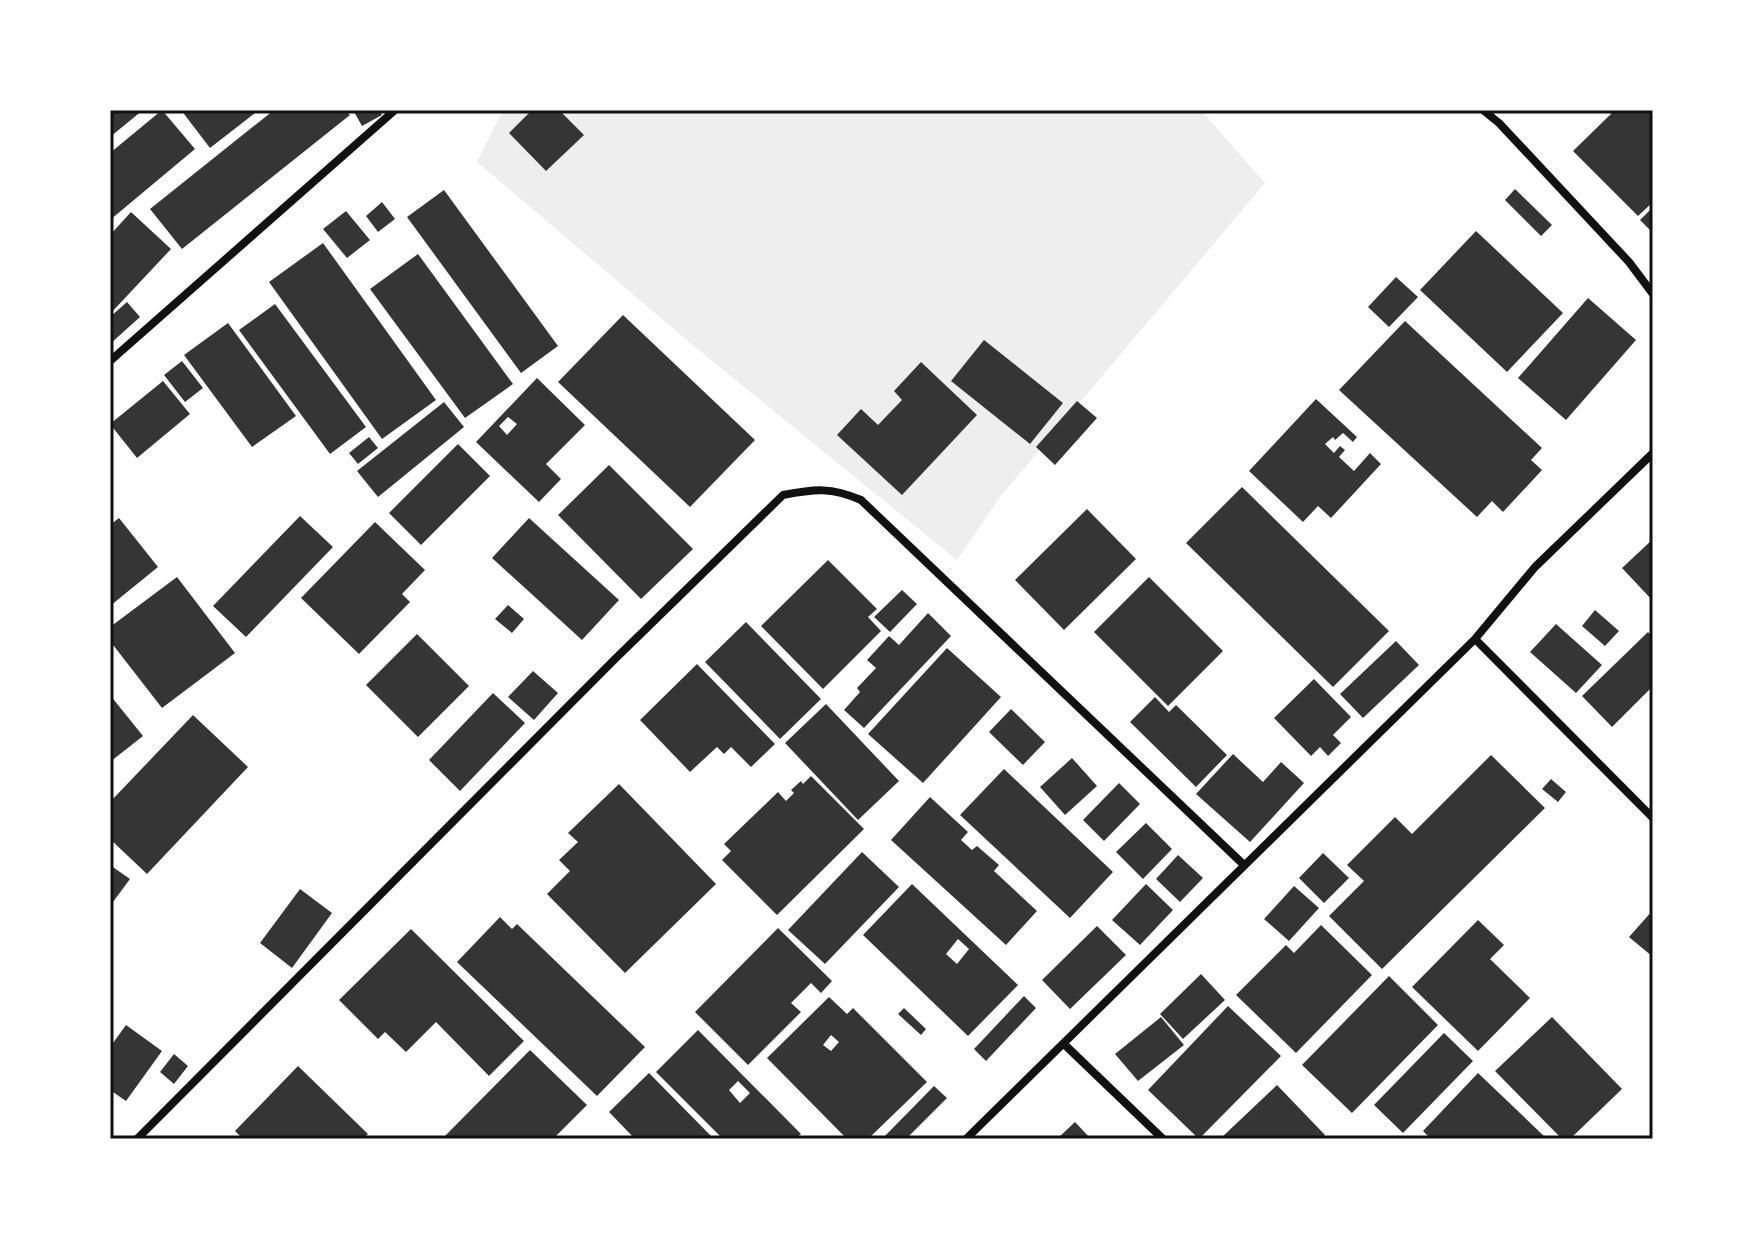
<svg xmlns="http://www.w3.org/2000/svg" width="1763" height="1249" viewBox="0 0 1763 1249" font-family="Signika,sans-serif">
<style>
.green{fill:#eee}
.building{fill:#353535;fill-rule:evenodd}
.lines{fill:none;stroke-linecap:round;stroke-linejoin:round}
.minor{stroke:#111;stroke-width:8}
.neatline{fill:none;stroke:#111;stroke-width:3}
</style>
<rect width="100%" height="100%" fill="#fff"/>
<path class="green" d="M503 110H1201L1265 183 1000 497 957 560 695 347 477 162Z"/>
<path class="building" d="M110 110H143L110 137Z
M162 110 195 149 110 220V153Z
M181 110H259L210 148Z
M274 110H345L350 115 182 249 150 209Z
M353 110H379L382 115 362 126Z
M532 110H559L584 135 546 171 509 133Z
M1615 110H1653V202L1638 216 1573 151Z
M1515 189 1552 225 1541 236 1505 200Z
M444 190 558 346 521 373 407 217Z
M382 202 395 219 378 232 366 216Z
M1653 207V233L1640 220Z
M346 211 370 240 347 258 323 229Z
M131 212 171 249 110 314V235Z
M1476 231 1563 313 1507 372 1420 290Z
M323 243 436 400 382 439 269 282Z
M418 254 513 384 465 418 370 289Z
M1396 277 1418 297 1389 327 1368 307Z
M1588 298 1636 340 1566 420 1518 378Z
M127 302 140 317 110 344V317Z
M275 304 366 427 330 454 239 330Z
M623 315 755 440 690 507 558 382Z
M1405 321 1542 448 1531 460 1542 470 1503 512 1492 501 1477 517 1339 390Z
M228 323 296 416 252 447 184 355Z
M984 340 1063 403 1030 444 951 381Z
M182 361 203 388 185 402 164 375Z
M921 362 977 415 902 495 837 435 861 409 878 425 902 400 894 391Z
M537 378 585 425 546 464 561 479 539 502 476 442ZM508 417 517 424 507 435 499 426Z
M163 381 190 414 137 458 110 424Z
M1316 399 1357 437 1353 442 1343 433 1335 440 1333 437 1325 444 1334 453 1340 446 1345 450 1339 457 1354 471 1370 453 1381 464 1331 518 1318 506 1303 522 1249 471Z
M1077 401 1097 418 1055 465 1036 447Z
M444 402 464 427 378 497 357 471Z
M369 437 378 448 358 464 349 453Z
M458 444 490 476 421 545 389 513Z
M609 465 693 549 641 599 558 515Z
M1242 487 1389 631 1333 687 1186 543Z
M1087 509 1136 559 1064 630 1015 580Z
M300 516 333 547 246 637 213 606Z
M119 518 158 567 110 606V525Z
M529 518 619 600 582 640 492 558Z
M375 522 425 570 402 594 410 602 359 654 301 598Z
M1653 539V601L1622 568Z
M828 560 877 609 868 617 881 631 823 689 761 626Z
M177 577 235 653 162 708 110 641V627Z
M1149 577 1223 651 1168 706 1094 632Z
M902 590 917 604 890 632 874 617Z
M508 605 524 619 512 633 495 619Z
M1595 610 1619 631 1605 646 1582 626Z
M928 613 951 636 864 728 844 710 860 692 857 688 876 668 867 660 889 636 899 645Z
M746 622 821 699 780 739 705 662Z
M1556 624 1602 665 1576 693 1530 652Z
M1648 632 1653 637V686L1612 727 1582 696Z
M417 634 469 686 418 737 366 685Z
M1396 641 1419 665 1363 718 1340 694Z
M947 648 1001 697 923 783 868 734Z
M697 664 775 744 751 767 731 747 724 754 717 747 690 772 640 720Z
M533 671 558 693 534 720 508 697Z
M1314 679 1351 717 1333 735 1341 743 1328 756 1320 747 1311 756 1274 718Z
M493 693 525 723 460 791 429 760Z
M110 695 143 736 110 762Z
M1155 697 1169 712 1176 705 1227 755 1196 787 1130 722Z
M826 704 899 781 858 820 785 743Z
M1011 709 1045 742 1023 765 989 732Z
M193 715 248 767 147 874 110 839V802Z
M1233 754 1263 782 1281 762 1304 783 1250 842 1196 794Z
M1491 755 1545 808 1382 969 1329 916 1364 881 1347 865 1395 817 1412 834Z
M1072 758 1097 786 1065 815 1040 787Z
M1004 769 1113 872 1070 918 960 815Z
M811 776 864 829 777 915 722 860 731 851 724 844 778 792 786 801 794 793 791 790 801 781 803 784Z
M1551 779 1566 792 1558 802 1542 789Z
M1119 783 1140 804 1104 841 1083 820Z
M619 784 716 884 625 973 547 894 570 871 559 860 578 842 568 833Z
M930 797 968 832 961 840 972 850 977 846 999 865 994 871 1037 911 1006 945 891 840Z
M1146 823 1172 849 1143 879 1116 852Z
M862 852 899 887 825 964 788 930Z
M1323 853 1349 878 1324 903 1299 878Z
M1178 855 1203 878 1180 902 1156 879Z
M110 865 130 879 110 906Z
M912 884 1018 985 968 1036 863 935ZM958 939 969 949 957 964 946 954Z
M1146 884 1173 910 1140 945 1112 920Z
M1294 886 1319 908 1289 941 1264 919Z
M300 889 332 913 292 968 260 943Z
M1653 910V957L1629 937Z
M500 917 512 929 517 924 645 1047 597 1096 457 962Z
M1478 920 1504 945 1490 959 1530 998 1478 1051 1412 987Z
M1321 925 1372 975 1296 1053 1236 995 1286 945 1294 953Z
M1097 926 1126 955 1070 1009 1042 980Z
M778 928 832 981 821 993 811 983 791 1003 801 1012 748 1065 695 1012Z
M411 929 524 1041 489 1076 436 1022 406 1052 385 1032 378 1039 339 1000Z
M1201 974 1225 1000 1183 1039 1160 1014Z
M1389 976 1438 1025 1352 1113 1302 1065Z
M1024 996 1036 1008 986 1061 974 1049Z
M829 997 847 1014 853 1008 927 1082 868 1139H847L767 1058ZM831 1035 839 1042 831 1051 823 1045Z
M1228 1006 1281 1056 1199 1139 1148 1090Z
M904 1008 926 1029 921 1035 898 1014Z
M1161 1017 1184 1045 1138 1081 1115 1054Z
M1552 1017 1622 1089 1570 1139H1562L1495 1071Z
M126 1025 162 1051 126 1101 110 1090V1041L113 1043Z
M698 1030 801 1134 795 1139H723L656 1072ZM738 1081 750 1093 740 1103 729 1090Z
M1444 1033 1473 1061 1403 1133 1374 1105Z
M530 1050 587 1105 553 1139 444 1137Z
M174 1054 188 1066 174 1084 160 1072Z
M298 1066 368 1134 363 1139H243L235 1131Z
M649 1073 714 1139H635L609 1112Z
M1478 1073 1545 1137 1543 1139H1431L1423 1131Z
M1277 1085 1325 1135 1321 1139H1220Z
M934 1086 947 1098 906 1139H882Z
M1075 1122 1091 1139H1057Z"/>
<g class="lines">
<path class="minor" d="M1483 110 1499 123 1629 262 1653 294
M110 361 395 110
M1475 639 1653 818
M1065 1045 1163 1139
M137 1139 615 659 783 495C815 489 831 487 861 500L1244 865
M966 1139 1475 639 1535 567 1653 453"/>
</g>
<rect width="1763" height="1249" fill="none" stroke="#ffffff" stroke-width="224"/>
<rect x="112" y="112" width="1539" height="1025" class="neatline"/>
</svg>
